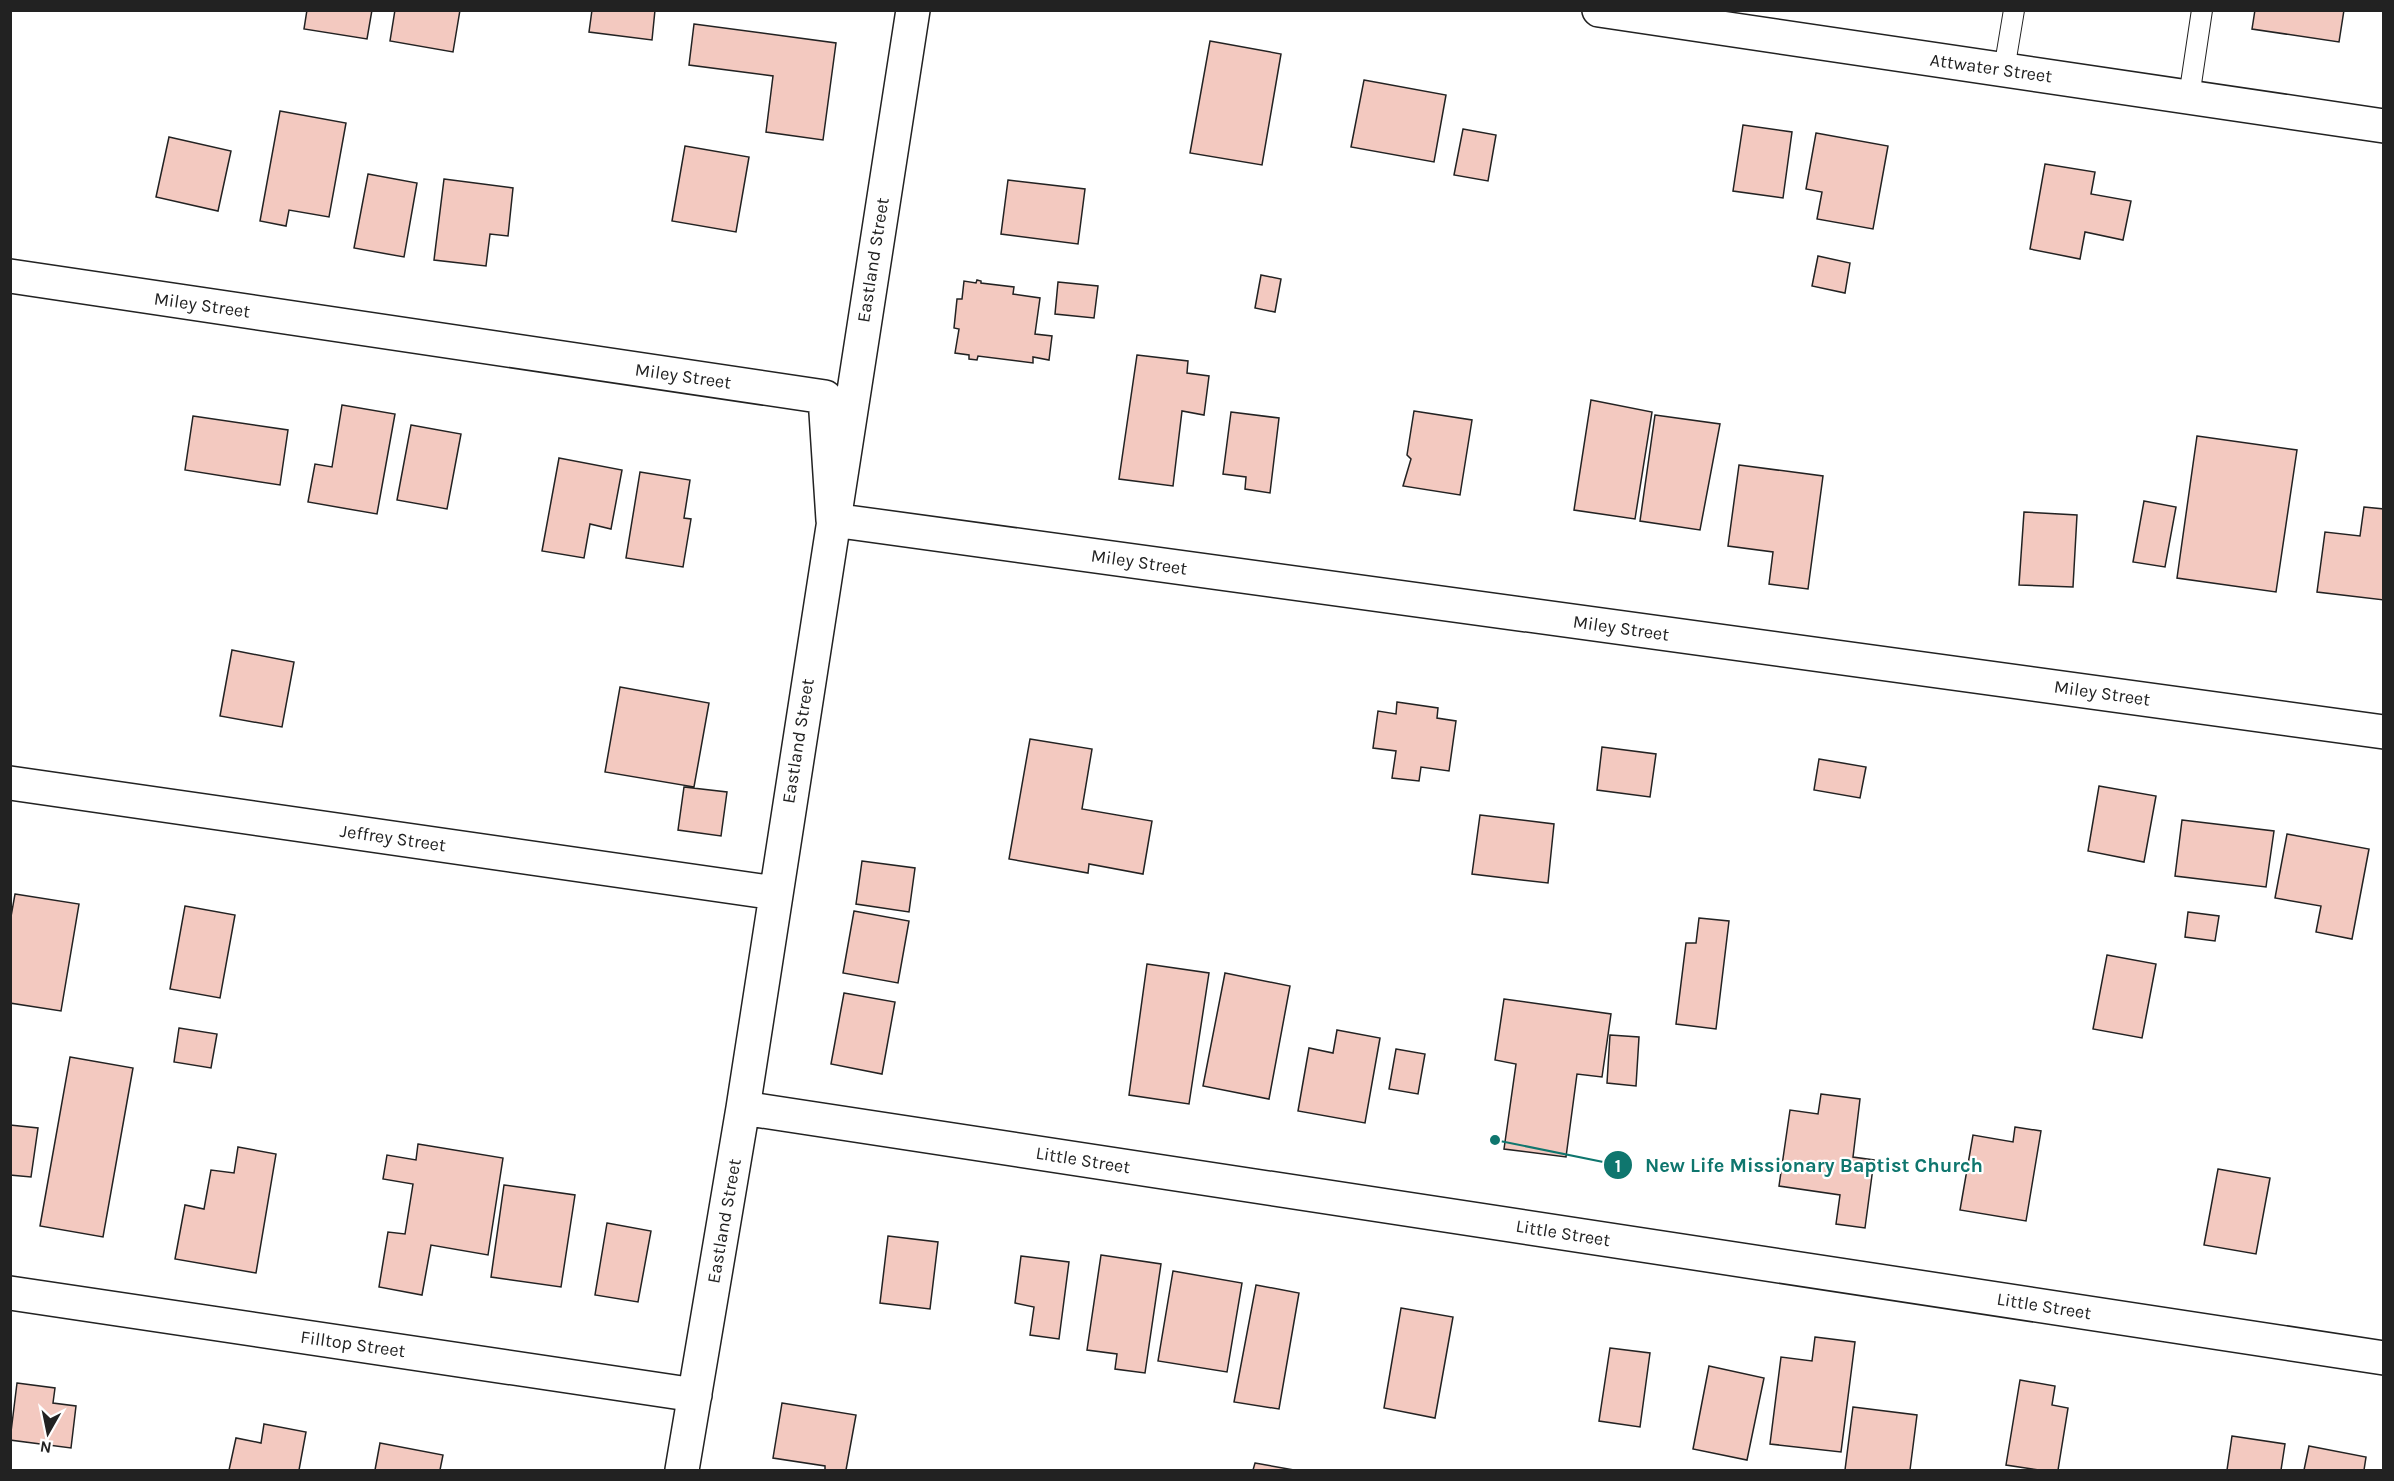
<svg xmlns="http://www.w3.org/2000/svg" width="2394" height="1481" viewBox="0 0 2394 1481" font-family="Karla,sans-serif">
<style>
.building{fill:#f3c9c0;stroke:#222;stroke-width:1.5}
.lines{fill:none;stroke-linecap:round;stroke-linejoin:round}
.lane-casing{stroke:#222;stroke-width:22}
.street-casing{stroke:#222;stroke-width:36}
.lane{stroke:#fff;stroke-width:20}
.street{stroke:#fff;stroke-width:33}
.labels{text-anchor:middle;dominant-baseline:central;stroke-width:4.5;stroke-linejoin:round;paint-order:stroke}
.street-label{font-size:18px;fill:#222;stroke:#fff}
.leader{fill:none;stroke:#0f766e;stroke-width:2}
.callout-dot{fill:#0f766e;stroke:#fff;stroke-width:2}
.mark-label{font-size:18px;text-anchor:middle;font-weight:bold;fill:#fff}
.callout-label{font-size:20px;text-anchor:middle;font-weight:bold;fill:#0f766e;stroke:#fff;stroke-width:4.5;stroke-linejoin:round;paint-order:stroke}
</style>
<rect width="100%" height="100%" fill="#fff"/>
<path class="building" d="M307 10H372L367 39 304 29Z
M395 10H460L453 52 390 41Z
M592 10H655L652 40 589 32Z
M2255 10H2344L2339 42 2252 29Z
M694 24 836 43 823 140 766 132 773 76 689 65Z
M1210 41 1281 54 1262 165 1190 153Z
M1364 80 1446 95 1434 162 1351 147Z
M280 111 346 123 329 217 289 210 286 226 260 221Z
M1743 125 1792 132 1783 198 1733 191Z
M1463 129 1496 135 1488 181 1454 175Z
M1816 133 1888 146 1873 229 1817 219 1822 192 1806 189Z
M169 137 231 151 218 211 156 197Z
M685 146 749 157 736 232 672 221Z
M2045 164 2095 172 2091 194 2131 201 2123 240 2085 232 2080 259 2030 249Z
M368 174 417 183 404 257 354 248Z
M444 179 513 188 508 236 490 234 486 266 434 260Z
M1008 180 1085 189 1078 244 1001 234Z
M1818 256 1850 263 1845 293 1812 286Z
M1261 275 1281 279 1275 312 1255 308Z
M977 280 981 281V283L1014 287 1013 294 1040 298 1035 334 1052 336 1049 360 1033 357V363L978 356 977 360 969 359V355L955 353 959 329 954 328 957 299H962L964 281 976 283Z
M1058 282 1098 286 1094 318 1055 314Z
M1137 355 1188 361 1187 373 1209 376 1204 415 1182 411 1173 486 1119 479Z
M1591 400 1652 412 1635 519 1574 510Z
M342 405 395 414 377 514 308 502 315 464 332 467Z
M1414 411 1472 420 1460 495 1403 486 1411 459 1407 455Z
M1231 412 1279 418 1270 493 1245 489 1246 477 1223 474Z
M1655 415 1720 424 1700 530 1640 521Z
M193 416 288 430 280 485 185 470Z
M411 425 461 434 447 509 397 500Z
M2197 436 2297 450 2276 592 2177 578Z
M559 458 622 470 611 529 590 524 584 558 542 551Z
M1739 465 1823 476 1808 589 1769 584 1773 552 1728 546Z
M640 472 690 480 684 518 691 519 683 567 626 558Z
M2144 501 2176 507 2165 567 2133 562Z
M2364 507 2384 509V600L2317 592 2325 532 2360 536Z
M2024 512 2077 515 2073 587 2019 585Z
M232 650 294 662 282 727 220 716Z
M620 687 709 703 694 787 605 772Z
M1397 702 1438 708 1437 718 1456 721 1449 771 1421 767 1419 781 1392 778 1396 751 1373 748 1378 711 1396 714Z
M1030 739 1092 749 1082 809 1152 821 1143 874 1089 864 1088 873 1009 859Z
M1602 747 1656 754 1650 797 1597 790Z
M1819 759 1866 767 1860 798 1814 790Z
M2099 786 2156 796 2144 862 2088 851Z
M684 787 727 792 721 836 678 830Z
M1480 815 1554 824 1548 883 1472 874Z
M2182 820 2274 831 2266 887 2175 876Z
M2287 834 2369 849 2352 939 2316 932 2321 906 2275 898Z
M862 861 915 868 909 912 856 904Z
M15 894 79 904 61 1011 10 1003V922Z
M185 906 235 915 220 998 170 989Z
M854 911 909 921 898 983 843 973Z
M2188 912 2219 916 2215 941 2185 937Z
M1699 918 1729 921 1716 1029 1676 1024 1686 943H1696Z
M2107 955 2156 964 2142 1038 2093 1029Z
M1147 964 1209 973 1189 1104 1129 1095Z
M1225 973 1290 986 1269 1099 1203 1086Z
M844 993 895 1002 882 1074 831 1064Z
M1504 999 1611 1014 1602 1077 1577 1074 1566 1157 1504 1149 1516 1064 1495 1060Z
M179 1028 217 1034 211 1068 174 1062Z
M1337 1030 1380 1038 1365 1123 1298 1111 1309 1048 1333 1053Z
M1610 1035 1639 1037 1636 1086 1607 1083Z
M1396 1049 1425 1054 1418 1094 1389 1089Z
M70 1057 133 1068 103 1237 40 1226Z
M1821 1094 1860 1099 1853 1157 1874 1160 1865 1228 1836 1224 1840 1195 1779 1186 1790 1110 1818 1114Z
M10 1125 38 1128 31 1177 10 1175Z
M2015 1127 2041 1131 2026 1221 1960 1210 1973 1135 2013 1142Z
M418 1144 503 1158 488 1255 431 1245 422 1295 379 1287 388 1232 405 1234 413 1184 383 1179 387 1155 416 1160Z
M238 1147 276 1154 256 1273 175 1259 185 1205 204 1209 211 1170 234 1173Z
M2218 1169 2270 1178 2256 1254 2204 1245Z
M504 1185 575 1195 561 1287 491 1277Z
M607 1223 651 1231 638 1302 595 1295Z
M888 1236 938 1242 930 1309 880 1303Z
M1101 1255 1161 1264 1145 1373 1115 1369 1117 1354 1087 1350Z
M1021 1256 1069 1262 1059 1339 1030 1335 1034 1307 1015 1303Z
M1173 1271 1242 1283 1227 1372 1158 1361Z
M1256 1285 1299 1293 1279 1409 1234 1402Z
M1401 1308 1453 1317 1435 1418 1384 1408Z
M1815 1337 1855 1342 1841 1452 1770 1444 1781 1357 1812 1361Z
M1610 1348 1650 1353 1640 1427 1599 1421Z
M1709 1366 1764 1378 1747 1460 1693 1449Z
M2020 1380 2055 1386 2052 1405 2068 1408 2058 1470H2039L2006 1465Z
M17 1383 55 1388 53 1403 76 1406 71 1448 10 1440Z
M782 1403 856 1415 846 1470H825V1466L773 1458Z
M1853 1407 1917 1415 1910 1470H1845Z
M264 1424 306 1432 299 1470H229L236 1438 261 1443Z
M2232 1436 2285 1444 2281 1470H2227Z
M380 1443 443 1455 440 1470H375Z
M2309 1446 2366 1457 2364 1470H2304Z
M1255 1463 1294 1470H1253Z"/>
<g class="lines">
<g class="lane-casing">
<path id="lane" d="M2004 70 2014 10
M2189 97 2202 10"/>
</g>
<g class="street-casing">
<path id="street" d="M1599 10 2384 126
M10 276 825 397 833 520 2384 732
M10 783 775 893
M743 1108 2384 1358
M10 1293 695 1395
M682 1470 743 1108 913 10"/>
</g>
<use href="#lane" class="lane"/>
<use href="#street" class="street"/>
</g>
<g class="labels">
<g class="street-label">
<text transform="translate(1991 68) rotate(8)">Attwater Street</text>
<text transform="translate(873 260) rotate(-81)">Eastland Street</text>
<text transform="translate(202 305) rotate(8)">Miley Street</text>
<text transform="translate(683 376) rotate(8)">Miley Street</text>
<text transform="translate(1139 562) rotate(8)">Miley Street</text>
<text transform="translate(1621 628) rotate(8)">Miley Street</text>
<text transform="translate(2102 693) rotate(8)">Miley Street</text>
<text transform="translate(798 741) rotate(-81)">Eastland Street</text>
<text transform="translate(393 838) rotate(8)">Jeffrey Street</text>
<text transform="translate(1083 1160) rotate(9)">Little Street</text>
<text transform="translate(724 1221) rotate(-80)">Eastland Street</text>
<text transform="translate(1563 1233) rotate(9)">Little Street</text>
<text transform="translate(2044 1306) rotate(9)">Little Street</text>
<text transform="translate(353 1344) rotate(8)">Filltop Street</text>
</g>
</g>
<path class="leader" d="M1495 1140L1618 1165"/>
<g class="callout-dot">
<circle cx="1495" cy="1140" r="6"/>
<circle cx="1618" cy="1165" r="15"/>
</g>
<g class="mark-label">
<text x="1618" y="1172">1</text>
</g>
<g class="callout-label">
<text x="1814" y="1172">New Life Missionary Baptist Church</text>
</g>
<rect width="2394" height="1481" fill="none" stroke="#222222" stroke-width="24"/>
<g transform="translate(48 1433) rotate(189)" stroke="#ffffff" stroke-width="4.5" paint-order="stroke">
<path d="M0-4.5L10 22L0 15L-10 22Z" fill="#222222"/>
<text y="-9" font-size="16" font-weight="bold" text-anchor="middle" fill="#222222">N</text>
</g>
</svg>
